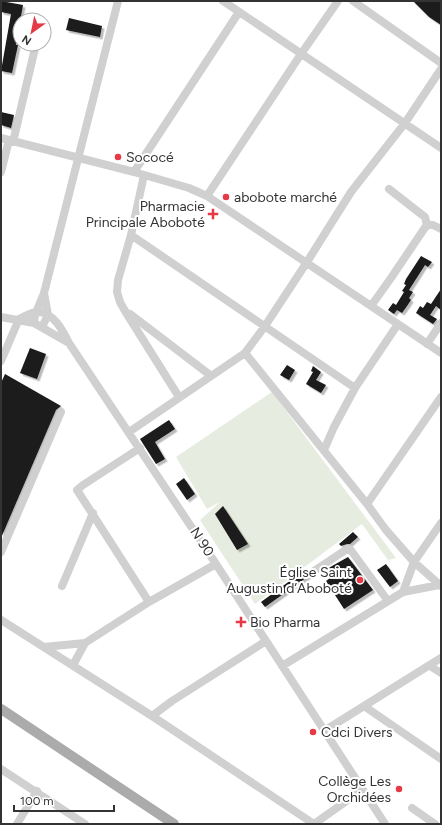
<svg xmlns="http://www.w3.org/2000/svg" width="442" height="825" viewBox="0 0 442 825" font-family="Figtree,sans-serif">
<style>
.green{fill:#e6ecdf}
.building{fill:#1a1a1a;filter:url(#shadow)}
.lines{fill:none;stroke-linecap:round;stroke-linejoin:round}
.minor{stroke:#d0d0d0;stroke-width:8}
.major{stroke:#ababab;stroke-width:10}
.poi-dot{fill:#e63946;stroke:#fff;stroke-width:1.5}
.labels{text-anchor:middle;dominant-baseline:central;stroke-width:4;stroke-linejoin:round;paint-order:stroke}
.poi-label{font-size:14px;fill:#333;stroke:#fff;text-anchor:start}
.street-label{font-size:14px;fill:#333;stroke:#fff}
</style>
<defs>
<filter id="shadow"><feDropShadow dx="2.5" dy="2.5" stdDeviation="0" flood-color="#0004"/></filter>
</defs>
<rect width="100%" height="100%" fill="#fff"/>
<path class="green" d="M272 392 396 558 388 560 362 524 255 604 200 520 220 502 207 509 176 457Z"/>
<path class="building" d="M1 1 23 5 16 45H18L12 73 1 71 11 14 1 12Z
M413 1H441V25L429 17Z
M69 18 102 26 100 37 66 30Z
M1 112 14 115 11 128 1 125Z
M421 256 432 262 428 267 425 265 409 290 413 292 409 298 411 300 407 306 402 313 397 310 394 314 388 310 393 303 396 305 404 292 402 291 406 285 404 284 406 279Z
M441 289V310L436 306 430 315 437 319 433 324 416 313 420 306 423 308 427 302 431 304Z
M30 348 46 354 37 379 20 373Z
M287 365 295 370 289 380 280 375Z
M313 366 321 372 316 380 326 385 321 393 306 384 313 372 311 371Z
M5 374 61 406 56 410 1 538V383Z
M169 420 175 429 155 442 165 459 156 464 140 439Z
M184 478 195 494 187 500 176 484Z
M223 506 248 544 237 550 215 514Z
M353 532 358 537 350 544H347L341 546 339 544Z
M348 557 373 590 344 609 326 581 330 578 325 570Z
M386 564 398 581 390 587 377 570Z
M306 569 310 575 265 607 261 602Z"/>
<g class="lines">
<path class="minor" d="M223 1 441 148
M353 1 441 63
M1 138 134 172 189 188 207 196 441 353
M13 142 36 44
M1 172 9 140
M134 172 239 12
M144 175 131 235 118 280 117 292 120 302 125 311 179 397
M389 189 421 214 425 217 427 225
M207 196 301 54 338 1
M131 235 355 388
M371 306 391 278 424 229 427 225H433L441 229
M130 314 210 375
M1 317 34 323 69 343
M34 323 35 315 44 293 118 1
M42 327 48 315 44 293
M427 344 441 323
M245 353 367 504 386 530 414 562 441 586
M1 361 19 319C24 317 31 312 37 312 53 311 63 331 69 343L216 564 385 824
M129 432 245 353 265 326 307 262 351 192 405 123 441 69
M140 448 83 485 77 490 149 602
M324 450 334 427 355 388 398 324
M367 504 441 397
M1 552 61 412
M314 571 347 549H350L388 601
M62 586 93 513
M403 592 414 562 441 523
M1 620 152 716 314 824
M44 647 85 643 149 602 216 564
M73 665 85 643
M282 666 403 592 439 585
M430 666 441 673
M364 706 441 759
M152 716 172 701 266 641
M324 731 441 658
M1 769 85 824
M412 808 435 824
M17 824 37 791
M314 824 362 790"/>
<path class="major" d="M1 709 174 824"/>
</g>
<g class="poi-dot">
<circle cx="118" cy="157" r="4"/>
<circle cx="226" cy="197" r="4"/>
<path d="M211 208h4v4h4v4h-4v4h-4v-4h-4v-4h4z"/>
<circle cx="360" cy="580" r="4"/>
<path d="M239 616h4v4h4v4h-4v4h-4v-4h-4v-4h4z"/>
<circle cx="313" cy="732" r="4"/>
<circle cx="399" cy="789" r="4"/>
</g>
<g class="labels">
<g class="poi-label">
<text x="126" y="157">Sococé</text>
<text x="234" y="197">abobote marché</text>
<text x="205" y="206" text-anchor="end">Pharmacie<tspan x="205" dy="16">Principale Aboboté</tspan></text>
<text x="352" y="572" text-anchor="end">Église Saint<tspan x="352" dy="16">Augustin d’Aboboté</tspan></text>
<text x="250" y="622">Bio Pharma</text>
<text x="321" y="732">Cdci Divers</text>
<text x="391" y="781" text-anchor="end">Collège Les<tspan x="391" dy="16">Orchidées</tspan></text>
</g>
<g class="street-label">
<text transform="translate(202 542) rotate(57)">N 90</text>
</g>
</g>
<rect width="442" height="825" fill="none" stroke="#333333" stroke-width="4"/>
<g transform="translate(32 32) rotate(213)"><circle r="19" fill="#ffffff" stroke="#adadad"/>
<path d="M0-3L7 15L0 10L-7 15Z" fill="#e63946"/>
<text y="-6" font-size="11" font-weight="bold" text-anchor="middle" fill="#333333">N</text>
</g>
<path d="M14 805v6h100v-6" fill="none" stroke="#333333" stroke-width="2"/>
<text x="20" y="805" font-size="12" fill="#333333" stroke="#ffffff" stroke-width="3" paint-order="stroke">100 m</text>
</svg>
